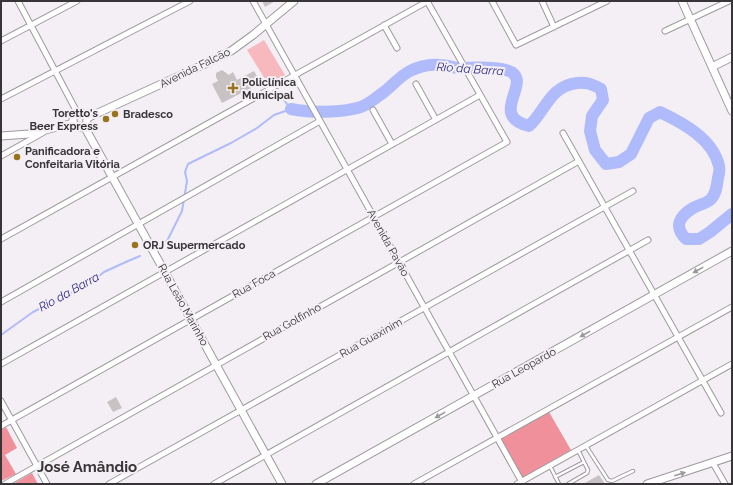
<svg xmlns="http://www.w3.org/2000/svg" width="733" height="485" viewBox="0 0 733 485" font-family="Raleway,sans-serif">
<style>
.green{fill:#f7b9be}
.forest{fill:#ef909a}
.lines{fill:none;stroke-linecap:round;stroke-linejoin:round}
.stream{stroke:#b0bbfb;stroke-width:2}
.river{stroke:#b0bbfb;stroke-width:12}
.building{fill:#c8c2c5}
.lane-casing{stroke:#9e9a9e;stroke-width:4.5}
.street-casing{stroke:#9e9a9e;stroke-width:7}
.secondary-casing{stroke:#9e9a9e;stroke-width:9}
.lane{stroke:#fff;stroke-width:2.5}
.street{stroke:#fff;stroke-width:5}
.secondary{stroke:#fff;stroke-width:7}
.oneway{fill:#9b9a9b}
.poi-dot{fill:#97741d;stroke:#f4eff4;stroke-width:1.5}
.labels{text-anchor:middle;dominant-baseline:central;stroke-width:4;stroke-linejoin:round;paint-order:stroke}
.street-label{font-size:11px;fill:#373537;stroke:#f4eff4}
.poi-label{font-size:11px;font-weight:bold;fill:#373537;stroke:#f4eff4;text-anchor:start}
.water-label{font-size:12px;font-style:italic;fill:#2d2b84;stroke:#f4eff4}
.district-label{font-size:15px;font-weight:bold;fill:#373537;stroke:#f4eff4}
</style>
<rect width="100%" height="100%" fill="#f4eff4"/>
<path class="green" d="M264 40 285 75 268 84 247 50Z"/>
<path class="forest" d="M549 412 571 450 522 478 501 439Z
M6 427 17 448 5 455 16 474 1 481V430Z
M32 473 38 484H13Z"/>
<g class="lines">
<path class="stream" d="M155 248 167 241 182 211 187 181 185 172 188 164 231 143 257 128 274 115 291 109 280 95
M1 335 33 312 92 282 104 272 128 261 140 256"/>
<path class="river" d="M291 109C311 113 341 113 361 107 369 104 377 97 384 92 392 86 400 76 410 71 418 67 430 64 440 65 446 65 452 67 458 68 473 68 491 66 506 70 538 79 485 115 529 126 546 110 550 86 577 83 587 82 592 84 601 89L603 100 592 116 590 131 595 150 606 164 619 162 631 154 649 118 660 112C683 123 713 139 719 166 720 169 719 174 718 178 717 186 716 195 710 200 705 204 698 205 693 208 680 216 673 226 686 239H699L710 232 732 214"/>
</g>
<path class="building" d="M262 1H275L265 7Z
M222 70 229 75 233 72 237 80 254 71 261 83 222 103 212 84 218 81 216 77V73Z
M116 397 122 408 113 412 107 402Z
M599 475 605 484H583Z"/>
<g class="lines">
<g class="lane-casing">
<path id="lane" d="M586 446 608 480 612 481 633 471
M550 466 559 484
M555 477 584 462
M568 484 587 473 588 470 578 450"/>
</g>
<g class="street-casing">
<path id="street" d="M18 1 78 114
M253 1 523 484
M492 1 516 45 607 1
M542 1 554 27
M384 25 397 48
M665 31 729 1
M1 41 77 1
M416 84 436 120
M1 99 190 1
M373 110 392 144
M563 133 721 413
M1 156 44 132
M1 239 428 1
M1 302 320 121
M1 364 480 95
M1 401 47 484
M1 426 507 142 427 1
M713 463 725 484
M5 484 579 161
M109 484 633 191
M214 484 648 240
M414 484 732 307
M517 484 732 364"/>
</g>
<g class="secondary-casing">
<path id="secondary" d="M682 1 732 111
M712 67 732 57
M73 120a7 7 0 1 1 14 0a7 7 0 1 1-14 0Z
M87 118 205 64 231 51 253 35 294 1
M84 126 282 484
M1 136 29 134 74 123
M316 484 732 251
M647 484 732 456"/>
</g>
<use href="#lane" class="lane"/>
<use href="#street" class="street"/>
<use href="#secondary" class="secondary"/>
</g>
<defs><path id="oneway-solid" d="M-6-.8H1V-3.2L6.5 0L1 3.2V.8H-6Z"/></defs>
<g class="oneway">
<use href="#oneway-solid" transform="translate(698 270) rotate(151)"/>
<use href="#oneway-solid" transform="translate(585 334) rotate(151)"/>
<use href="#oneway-solid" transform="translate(440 415) rotate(151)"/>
<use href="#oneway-solid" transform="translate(680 474) rotate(-18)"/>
</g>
<g class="poi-dot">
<path d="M231 82h4v4h4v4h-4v4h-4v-4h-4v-4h4z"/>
<circle cx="115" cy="114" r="4"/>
<circle cx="106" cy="119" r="4"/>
<circle cx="17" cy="157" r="4"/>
<circle cx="135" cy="245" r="4"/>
</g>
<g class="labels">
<g class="street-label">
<text transform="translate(195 68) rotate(-26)">Avenida Falcão</text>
<text transform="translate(388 243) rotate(61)">Avenida Pavão</text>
<text transform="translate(254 284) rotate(-29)">Rua Foca</text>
<text transform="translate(183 305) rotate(61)">Rua Leão Marinho</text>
<text transform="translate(292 322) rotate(-29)">Rua Golfinho</text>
<text transform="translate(371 338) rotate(-29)">Rua Guaxinim</text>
<text transform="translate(524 368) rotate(-29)">Rua Leopardo</text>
</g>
<g class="poi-label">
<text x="242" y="82">Policlínica<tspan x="242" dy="13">Municipal</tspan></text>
<text x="98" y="113" text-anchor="end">Toretto's<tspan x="98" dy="13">Beer Express</tspan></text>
<text x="123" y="114">Bradesco</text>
<text x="25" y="151">Panificadora e<tspan x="25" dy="13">Confeitaria Vitória</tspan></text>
<text x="143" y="245">ORJ Supermercado</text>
</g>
<g class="water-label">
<text transform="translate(470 69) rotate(4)">Rio da Barra</text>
<text transform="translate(69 292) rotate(-29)">Rio da Barra</text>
</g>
<g class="district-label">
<text x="87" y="467">José Amândio</text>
</g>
</g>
<rect width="733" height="485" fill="none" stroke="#373537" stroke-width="4"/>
</svg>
